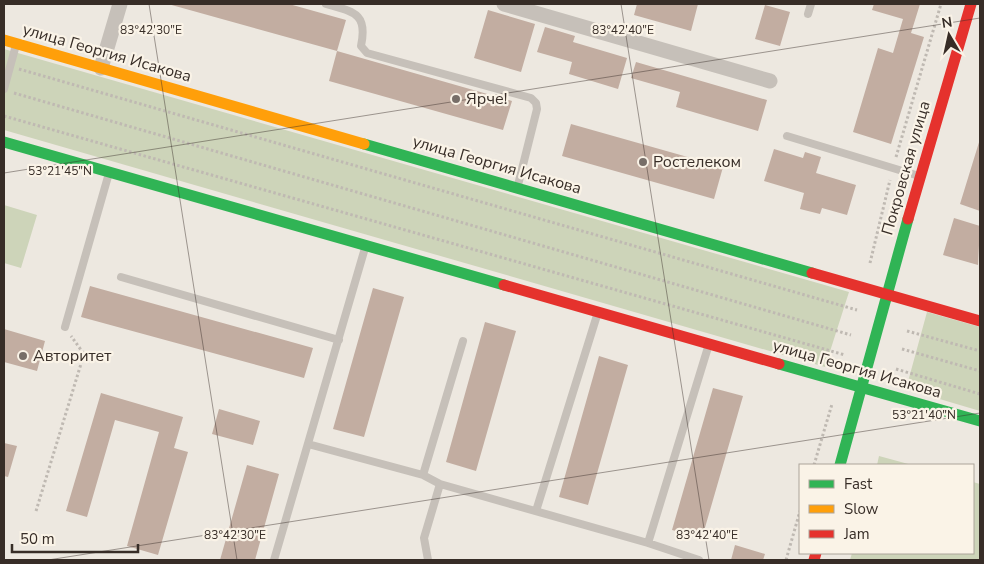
<svg xmlns="http://www.w3.org/2000/svg" width="984" height="564" viewBox="0 0 984 564" font-family="'Nunito Sans',sans-serif">
<style>
.green{fill:#cdd4b9}
.building{fill:#c2ada1}
.lines{fill:none;stroke-linecap:round;stroke-linejoin:round}
.path{stroke:#bfb9b2;stroke-width:3;stroke-dasharray:2.5 2.5;stroke-linecap:butt}
.lane{stroke:#c6c0b9;stroke-width:8}
.street{stroke:#c6c0b9;stroke-width:15}
.fast{stroke:#30b455;stroke-width:11}
.slow{stroke:#ff9f0a;stroke-width:11}
.jam{stroke:#e5322d;stroke-width:11}
.ticks{fill:none;stroke:#372d27;stroke-width:1;stroke-opacity:0.45}
.poi-dot{fill:#776e68;stroke:#faf3e7;stroke-width:2}
.labels{text-anchor:middle;dominant-baseline:central;stroke-width:4.5;stroke-linejoin:round;paint-order:stroke}
.street-label{font-size:16px;fill:#372d27;stroke:#faf3e7}
.poi-label{font-size:16px;fill:#372d27;stroke:#faf3e7;text-anchor:start}
.ticks-label{font-size:12px;text-anchor:middle;fill:#372d27;stroke:#faf3e7;stroke-width:4.5;stroke-linejoin:round;paint-order:stroke}
</style>
<rect width="100%" height="100%" fill="#ede8e0"/>
<path class="green" d="M4 49 849 292 825 367 4 130Z
M4 205 37 215 21 268 4 263Z
M927 312 980 327V411L906 389Z
M879 456 912 465H877Z
M973 482 980 484V560H850L852 553H973Z"/>
<path class="building" d="M168 4H289L346 20 337 51Z
M637 4H698L691 31 634 15Z
M874 4H920L911 33 924 37 891 144 853 132 878 48 893 53 903 19 872 10Z
M765 5 790 12 780 46 755 39Z
M488 10 535 24 521 72 474 58Z
M545 27 575 36 573 42 627 58 618 89 569 74 572 62 537 52Z
M337 51 512 101 503 130 329 81Z
M636 62 767 100 758 131 676 107 680 92 631 78Z
M571 124 723 167 714 199 562 156Z
M980 139V211L960 204Z
M774 149 803 158 805 152 821 157 816 173 856 185 847 215 822 208 820 214 800 209 804 193 764 181Z
M954 218 980 226 978 265 943 255Z
M90 286 313 348 304 378 81 317Z
M373 288 404 297 364 437 333 429Z
M485 322 516 331 476 471 446 462Z
M4 329 45 341 37 371 4 362Z
M599 356 628 365 588 505 559 497Z
M713 388 743 396 702 538 672 530Z
M101 393 183 417 174 448 188 452 158 555 127 546 159 432 115 420 87 517 66 511Z
M219 409 260 421 253 445 212 434Z
M4 443 17 446 8 477 4 476Z
M247 465 279 474 255 560H220Z
M735 545 765 554 763 560H731Z"/>
<g class="lines">
<path class="path" d="M19 69 857 310
M14 93 851 335
M4 116 845 355
M896 157 941 4
M870 263 890 180
M907 331 980 351
M902 349 980 371
M896 369 980 394
M814 465 832 404
M36 511 84 354 71 336
M786 560 800 511"/>
<path class="lane" d="M326 4C354 12 368 13 361 46L367 53 531 98 536 103 537 109 518 185
M808 14 811 4
M4 89 16 45
M787 136 919 176
M121 277 339 340
M65 327 109 173
M308 444 423 475 440 484 648 543 699 560
M423 475 463 341
M536 511 598 312
M648 543 709 344
M274 560 365 248
M428 560 424 538 440 484"/>
<path class="street" d="M504 4 770 81
M101 68 120 4"/>
<path class="fast" d="M4 142 504 285
M364 144 812 273
M779 364 980 421
M840 465 908 219"/>
<path class="slow" d="M4 40 364 144"/>
<path class="jam" d="M908 219 971 4
M812 273 980 321
M504 285 779 364
M814 560 816 553"/>
</g>
<path class="ticks" d="M149 4 237 560M621 4 709 560M4 173 980 18M48 560 980 413"/>
<g class="poi-dot">
<circle cx="456" cy="99" r="5"/>
<circle cx="643" cy="162" r="5"/>
<circle cx="23" cy="356" r="5"/>
</g>
<g class="labels">
<g class="street-label">
<text transform="translate(107 53) rotate(16)">улица Георгия Исакова</text>
<text transform="translate(497 165) rotate(16)">улица Георгия Исакова</text>
<text transform="translate(906 168) rotate(-74)">Покровская улица</text>
<text transform="translate(857 369) rotate(16)">улица Георгия Исакова</text>
</g>
<g class="poi-label">
<text x="466" y="99">Ярче!</text>
<text x="653" y="162">Ростелеком</text>
<text x="33" y="356">Авторитет</text>
</g>
</g>
<g class="ticks-label">
<text x="151" y="34">83°42'30"E</text>
<text x="623" y="34">83°42'40"E</text>
<text x="60" y="175">53°21'45"N</text>
<text x="924" y="419">53°21'40"N</text>
<text x="235" y="539">83°42'30"E</text>
<text x="707" y="539">83°42'40"E</text>
</g>
<rect width="984" height="564" fill="none" stroke="#372d27" stroke-width="10"/>
<rect x="799" y="464" width="175" height="90" fill="#faf3e7" stroke="#aca49a"/>
<rect x="809" y="480" width="25" height="8" fill="#30b455" stroke="#aca49a"/>
<text x="844" y="489" font-size="15" fill="#372d27">Fast</text>
<rect x="809" y="505" width="25" height="8" fill="#ff9f0a" stroke="#aca49a"/>
<text x="844" y="514" font-size="15" fill="#372d27">Slow</text>
<rect x="809" y="530" width="25" height="8" fill="#e5322d" stroke="#aca49a"/>
<text x="844" y="539" font-size="15" fill="#372d27">Jam</text>
<g transform="translate(949 35) rotate(351)" stroke="#faf3e7" stroke-width="4" paint-order="stroke">
<path d="M0-4L9 19L0 12L-9 19Z" fill="#372d27"/>
<text y="-8" font-size="14" font-weight="bold" text-anchor="middle" fill="#372d27">N</text>
</g>
<path d="M12 544v8h126v-8" fill="none" stroke="#372d27" stroke-width="2.5"/>
<text x="20" y="544" font-size="15" fill="#372d27" stroke="#faf3e7" stroke-width="4" paint-order="stroke">50 m</text>
</svg>
